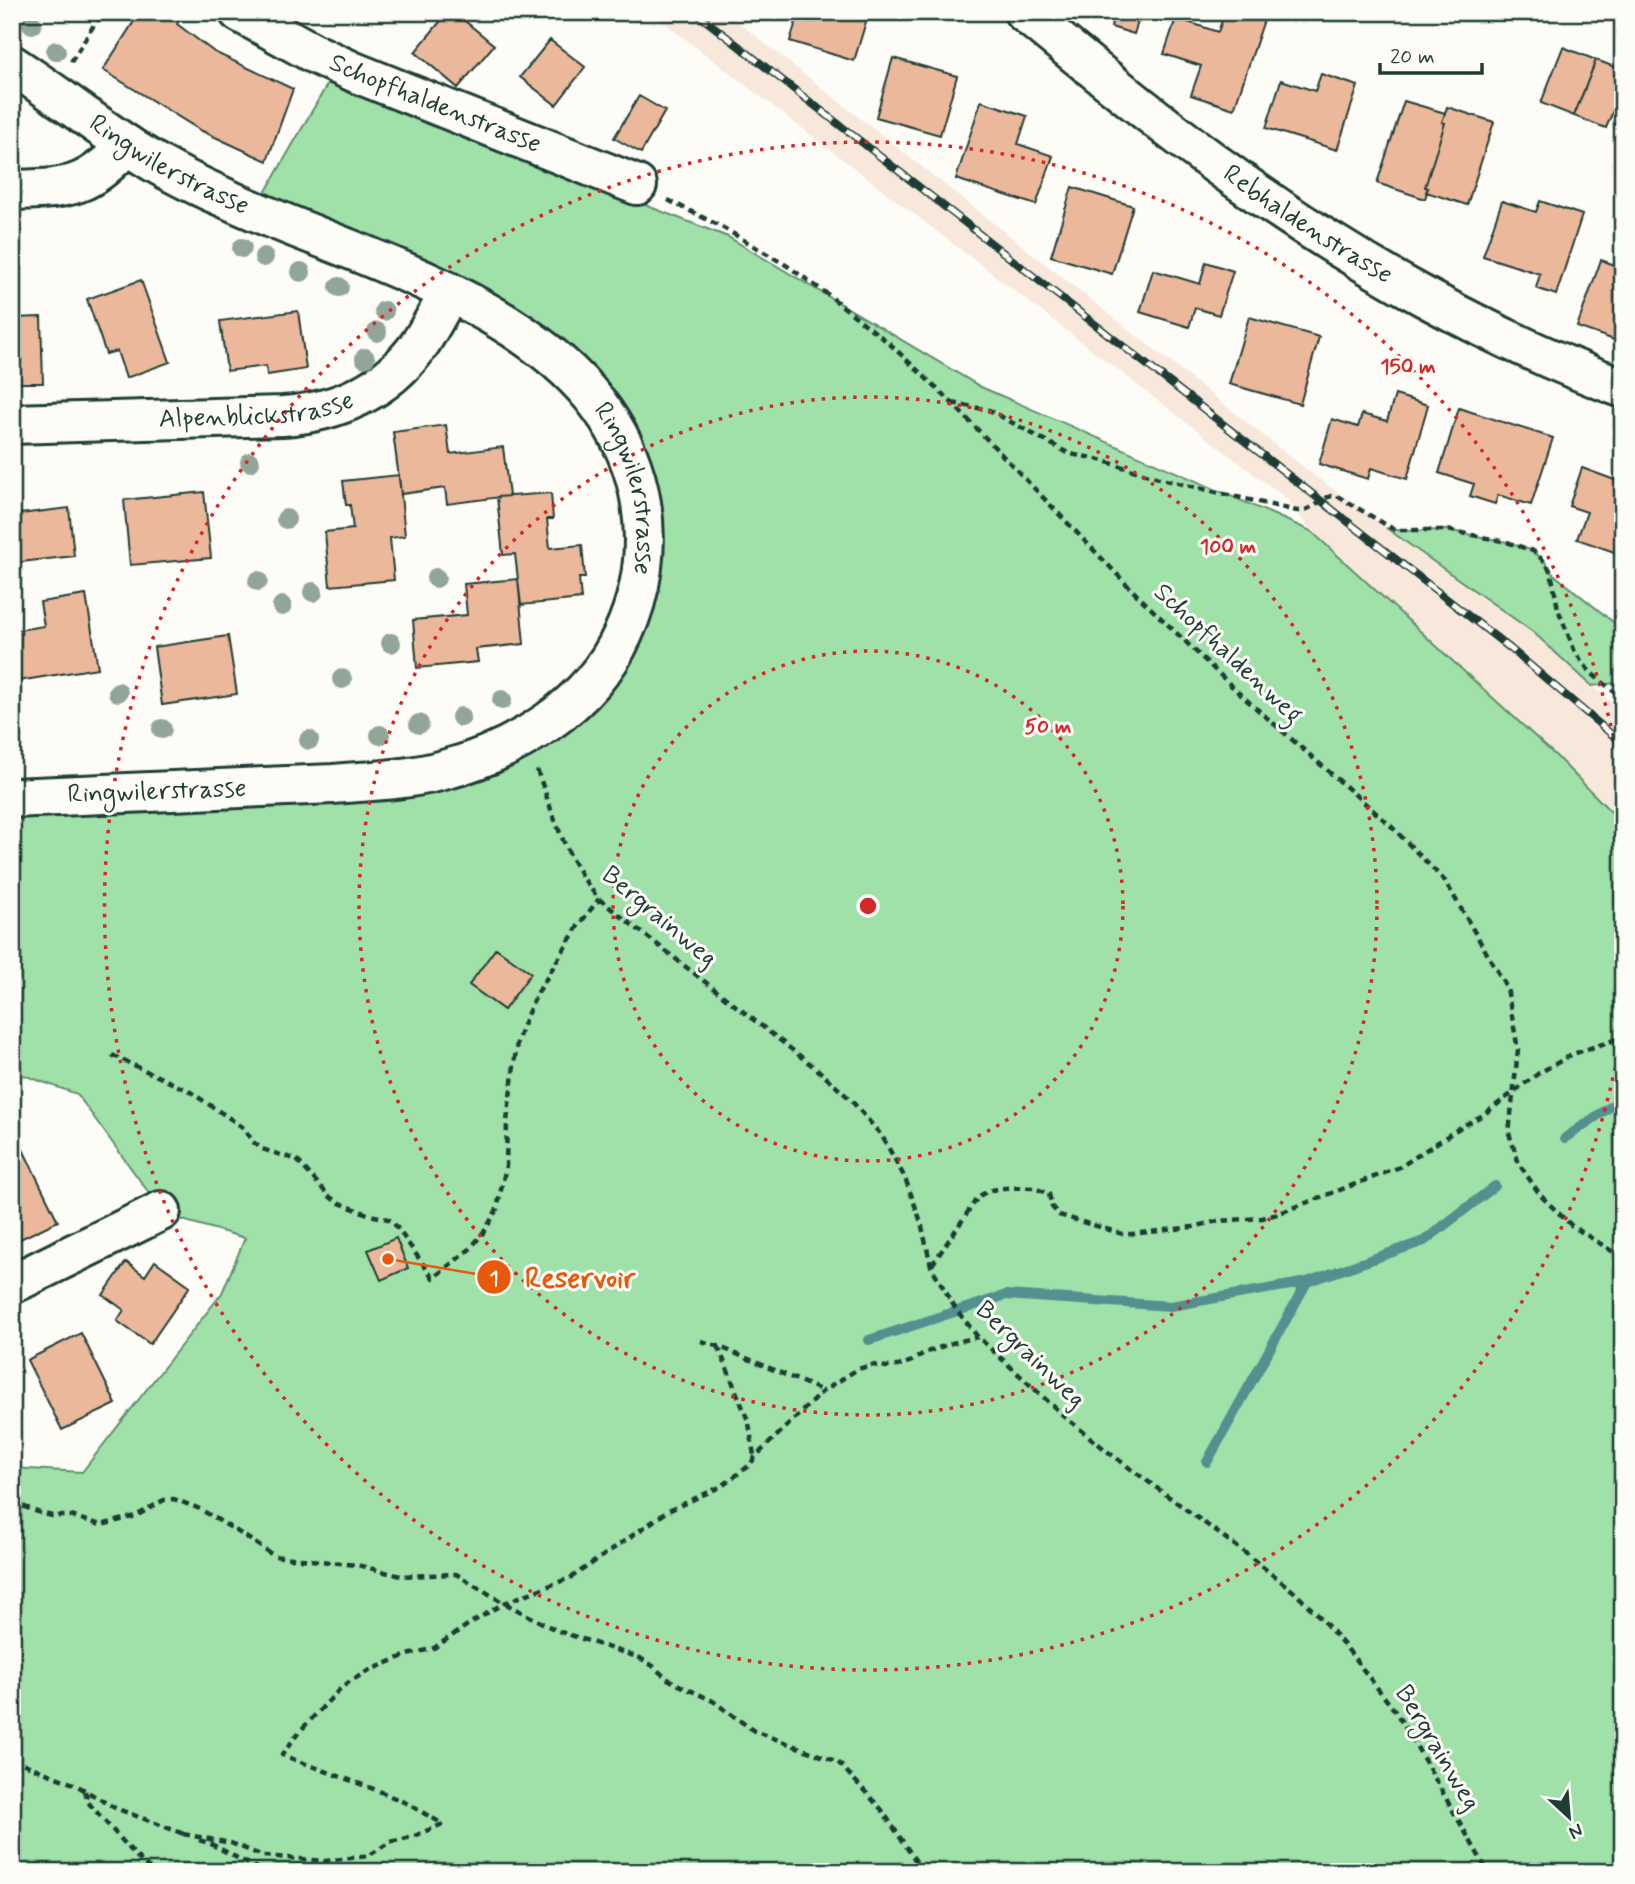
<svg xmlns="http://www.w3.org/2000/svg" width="1635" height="1884" viewBox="0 0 1635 1884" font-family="Mynerve,sans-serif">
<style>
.built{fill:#f8e8dc}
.green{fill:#a0e0a9;stroke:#608e6e;stroke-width:2}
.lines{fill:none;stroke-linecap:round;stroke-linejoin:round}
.stream{stroke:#53908f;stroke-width:10}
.building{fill:#ebb89c;stroke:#1f3d34;stroke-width:2}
.street-casing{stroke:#1f3d34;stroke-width:44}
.secondary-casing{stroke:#1f3d34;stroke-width:44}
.path{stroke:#1f3d34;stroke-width:4.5;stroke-dasharray:7 5;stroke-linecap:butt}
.street{stroke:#fdfcf7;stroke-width:38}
.secondary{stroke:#fdfcf7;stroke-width:38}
.rail-casing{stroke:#1f3d34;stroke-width:8}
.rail{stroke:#fdfcf7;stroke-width:5;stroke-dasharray:16;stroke-linecap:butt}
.tree{fill:#91a598}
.ring{fill:none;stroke:#d62828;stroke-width:3.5;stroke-dasharray:3.5 7}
.labels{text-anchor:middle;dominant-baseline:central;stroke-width:6;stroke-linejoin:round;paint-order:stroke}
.street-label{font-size:26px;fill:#1f3d34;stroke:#fdfcf7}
.centre{fill:#d62828;stroke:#fdfcf7;stroke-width:3.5}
.ring-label{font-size:21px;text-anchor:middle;font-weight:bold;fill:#d62828;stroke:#fdfcf7;stroke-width:6;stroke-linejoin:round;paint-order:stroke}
.leader{fill:none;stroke:#e8590c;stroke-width:2.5}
.callout-dot{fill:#e8590c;stroke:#fdfcf7;stroke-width:2.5}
.mark-label{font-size:21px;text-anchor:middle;font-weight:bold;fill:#fff}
.callout-label{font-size:28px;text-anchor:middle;font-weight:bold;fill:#e8590c;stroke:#fdfcf7;stroke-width:6;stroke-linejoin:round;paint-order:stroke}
</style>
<rect width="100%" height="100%" fill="#fdfcf7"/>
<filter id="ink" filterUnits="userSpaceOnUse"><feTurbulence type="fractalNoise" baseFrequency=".0143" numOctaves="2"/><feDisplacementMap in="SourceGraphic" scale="14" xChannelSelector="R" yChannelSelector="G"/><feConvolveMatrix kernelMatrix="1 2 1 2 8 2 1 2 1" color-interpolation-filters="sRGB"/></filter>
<g filter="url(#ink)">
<path class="built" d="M650 12H725L1315 476 1533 632 1623 713V824L1555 755 1311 531 1288 500Z"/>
<path class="green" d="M328 83 728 237 981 387 1311 531 1555 755 1623 824V1872H12V1468L82 1472 222 1293 245 1238 165 1215 77 1094 12 1071V798L410 777 585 690 644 535 574 375 254 212Z
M1386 528 1403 531 1447 530 1507 542 1533 551 1545 562 1551 572 1623 630V682L1592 686 1533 632Z"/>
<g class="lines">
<path class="stream" d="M1565 1138 1613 1105H1623
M869 1340 1006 1295 1171 1306 1307 1282
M1207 1462 1307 1282 1424 1241 1495 1186"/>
</g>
<path class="building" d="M140 12H183L177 24 214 52 293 89 267 161 200 130 103 70Z
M448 12H454L494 45 458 88 415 52Z
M799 12H869L854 61 790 41Z
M1094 12H1141L1134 34 1111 27 1112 22 1093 15Z
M1225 12H1240L1264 20 1234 109 1191 95 1201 66 1164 54 1176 18 1218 32Z
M550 40 585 67 556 105 520 77Z
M1563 47 1596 60 1574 116 1541 103Z
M893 58 957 76 940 135 876 117Z
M1596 60 1623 70V87L1606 128 1574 116Z
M1321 74 1358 86 1337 150 1266 128 1281 80 1315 91Z
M639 96 665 111 641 153 614 138Z
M981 101 1027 116 1018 144 1053 156 1036 205 956 179Z
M1404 101 1445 113 1442 122 1445 123 1425 187 1428 188 1425 199 1377 183Z
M1447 107 1494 122 1467 205 1426 192 1428 188 1425 187 1445 123 1442 122Z
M1072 187 1133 206 1112 274 1051 256Z
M1502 201 1536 212 1540 201 1582 215 1556 295 1536 288 1540 274 1483 256Z
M1601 260 1623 268V343L1577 327Z
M1206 262 1233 271 1219 315 1195 308 1189 327 1140 312 1153 270 1200 284Z
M141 280 170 362 126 378 117 351 106 354 87 299Z
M298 311 306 369 267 375 266 366 227 371 220 321Z
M41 317 43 383H12V329L14 328V318Z
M1249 317 1319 337 1300 404 1229 384Z
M1395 395 1428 405 1407 479 1371 468 1368 479 1319 464 1332 419 1358 427 1362 414 1387 421Z
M1459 408 1553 438 1531 505 1498 495 1495 504 1470 496 1474 484 1439 473Z
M446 425 450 454 503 447 509 496 447 504 445 488 401 494 393 432Z
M1582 468 1623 483V555L1577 539 1587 512 1569 506Z
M399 475 405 536 390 538 394 580 330 586 325 532 353 529 350 505H346L343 481Z
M204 492 211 558 130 565 124 500Z
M551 493 553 519H547L550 548 582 545 585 578H579L581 599 521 605 515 554 503 555 497 497Z
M69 508 74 556 12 563V515Z
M518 579 524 644 476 649 478 662 417 668 413 620 467 615 464 584Z
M86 595 98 668 12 682V631L44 626 40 602Z
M228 636 237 694 162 705 154 647Z
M496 948 531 973 504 1010 469 985Z
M12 1127 58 1221 12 1243Z
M396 1238 408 1268 381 1280 368 1250Z
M155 1261 190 1286 150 1344 117 1321 124 1310 103 1295 126 1262 145 1276Z
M81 1333 116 1404 62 1430 27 1360Z"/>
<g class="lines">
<g class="street-casing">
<g id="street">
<path id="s1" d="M239 12 315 54 354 72 637 185"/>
<path id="s2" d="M1024 12C1095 70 1166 129 1241 182 1356 264 1490 339 1623 388"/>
<path d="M12 190C71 188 85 189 127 145"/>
<path d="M12 1284 161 1211"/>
</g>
</g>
<g class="secondary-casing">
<g id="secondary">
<path id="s3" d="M12 65C57 94 99 128 144 156 169 172 196 185 223 197 368 265 611 317 641 503 648 547 642 593 623 634 591 706 514 752 440 771 405 780 368 781 333 784L12 798"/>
<path id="s4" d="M12 424 283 416C337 412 386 391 419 345 430 329 439 310 450 293"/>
</g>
</g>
<path class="path" d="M71 62 102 12
M668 200 720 226 786 265 826 293 890 344 952 403 1137 595 1241 695 1391 826 1445 881 1507 988 1518 1050 1509 1133 1519 1164 1541 1196 1572 1226 1623 1258
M952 403 989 410 1066 452 1075 455 1094 458 1165 480 1297 511C1314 512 1321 494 1337 496L1395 530H1447L1507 542 1533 551 1545 562 1551 572 1558 609 1575 652 1590 672 1623 699
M537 770C554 816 566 861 599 899L818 1070 850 1099 882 1136 905 1178 921 1222 931 1266 955 1308 978 1337 1065 1417 1112 1455 1244 1552 1293 1591 1319 1616 1345 1646 1395 1711 1414 1742 1488 1872
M112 1055 189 1091 244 1128 253 1142 262 1149 297 1160 329 1196 337 1202 370 1215 388 1219 393 1222 433 1278 470 1249 486 1229 497 1209 506 1166 507 1121 517 1042 526 1017 537 994 578 926 599 899
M932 1265 978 1197C994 1185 1016 1188 1035 1188L1049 1194 1052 1207 1059 1215 1123 1234H1132L1193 1227 1218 1221 1262 1218 1277 1214 1400 1167 1461 1127 1483 1115 1539 1073 1573 1054 1623 1037
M701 1341 718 1346 823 1391
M718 1346 749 1423 754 1456
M12 1502 40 1513 52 1516H71L101 1525 136 1516 164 1500 174 1499 200 1509 243 1535 274 1556 357 1565 401 1576 456 1574 504 1603 558 1631 640 1658 653 1666 666 1678 677 1684 713 1701 754 1731 838 1762 882 1810 923 1872
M12 1759 76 1785 115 1808 184 1834
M85 1791 88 1802 93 1808 137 1857 153 1872
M183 1834 231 1843 263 1856 325 1861 368 1856 390 1842 412 1837 443 1824 406 1803 379 1791 282 1755 299 1732 339 1690 349 1682 368 1671 404 1656 434 1648 469 1624 504 1603 572 1577 668 1511 722 1486 750 1465 755 1457 823 1391 858 1369 872 1365 887 1367 898 1366 912 1361 924 1353 952 1343 978 1337
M199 1840 211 1844 264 1872"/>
<use href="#street" class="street"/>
<use href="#secondary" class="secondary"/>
<g class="rail-casing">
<path id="rail" d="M695 12 1511 649 1623 744"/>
</g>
<use href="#rail" class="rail"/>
</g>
<g class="tree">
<circle cx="32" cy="24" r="10"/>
<circle cx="56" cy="51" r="10"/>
<circle cx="242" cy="248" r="10"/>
<circle cx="264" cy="257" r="10"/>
<circle cx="301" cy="272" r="10"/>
<circle cx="339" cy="287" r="10"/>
<circle cx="384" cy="311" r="10"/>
<circle cx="377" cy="332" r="10"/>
<circle cx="365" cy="358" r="10"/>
<circle cx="250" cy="462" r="10"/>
<circle cx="286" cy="519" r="10"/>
<circle cx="436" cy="578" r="10"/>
<circle cx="258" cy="581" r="10"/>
<circle cx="313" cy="592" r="10"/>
<circle cx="282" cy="606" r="10"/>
<circle cx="391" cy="643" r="10"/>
<circle cx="342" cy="679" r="10"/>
<circle cx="118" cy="692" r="10"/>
<circle cx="502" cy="700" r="10"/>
<circle cx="461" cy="717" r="10"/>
<circle cx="419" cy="724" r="10"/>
<circle cx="162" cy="729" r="10"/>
<circle cx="380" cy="735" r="10"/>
<circle cx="309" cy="740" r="10"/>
</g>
</g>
<g class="ring">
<circle cx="868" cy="906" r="255"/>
<circle cx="868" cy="906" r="509"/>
<path d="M1623 1026A764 764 0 1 1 1623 786"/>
</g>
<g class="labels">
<g class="street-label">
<text stroke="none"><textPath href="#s1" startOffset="217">Schopfhaldenstrasse</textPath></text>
<text stroke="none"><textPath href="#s3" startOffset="187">Ringwilerstrasse</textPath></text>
<text stroke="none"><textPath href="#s2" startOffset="355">Rebhaldenstrasse</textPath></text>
<text stroke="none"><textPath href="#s4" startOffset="245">Alpenblickstrasse</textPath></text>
<text stroke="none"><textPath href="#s3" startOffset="774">Ringwilerstrasse</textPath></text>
<text transform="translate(1228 654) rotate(43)">Schopfhaldenweg</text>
<text transform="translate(157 792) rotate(-2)">Ringwilerstrasse</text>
<text transform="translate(659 917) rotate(40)">Bergrainweg</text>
<text transform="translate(1030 1355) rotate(44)">Bergrainweg</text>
<text transform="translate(1437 1748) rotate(59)">Bergrainweg</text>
</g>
</g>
<circle cx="868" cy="906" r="10" class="centre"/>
<g class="ring-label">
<text x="1408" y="373">150 m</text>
<text x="1228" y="553">100 m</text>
<text x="1048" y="733">50 m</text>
</g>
<path class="leader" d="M388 1259L494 1277"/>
<g class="callout-dot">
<circle cx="388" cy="1259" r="7"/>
<circle cx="494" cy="1277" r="18"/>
</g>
<g class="mark-label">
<text x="494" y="1285">1</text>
</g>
<g class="callout-label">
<text x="580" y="1287">Reservoir</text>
</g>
<rect width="1635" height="1884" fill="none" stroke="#fdfcf7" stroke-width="42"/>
<rect x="21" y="21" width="1593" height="1842" fill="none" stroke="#1f3d34" stroke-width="2.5" filter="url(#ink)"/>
<g transform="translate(1569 1817) rotate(154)" stroke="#fdfcf7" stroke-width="5" paint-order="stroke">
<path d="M0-5L12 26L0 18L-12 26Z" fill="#1f3d34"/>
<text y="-10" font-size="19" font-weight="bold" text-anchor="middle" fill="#1f3d34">N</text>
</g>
<path d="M1380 63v10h102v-10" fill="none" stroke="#1f3d34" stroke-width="3.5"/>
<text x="1390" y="63" font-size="21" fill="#1f3d34" stroke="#fdfcf7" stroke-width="5" paint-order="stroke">20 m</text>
</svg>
